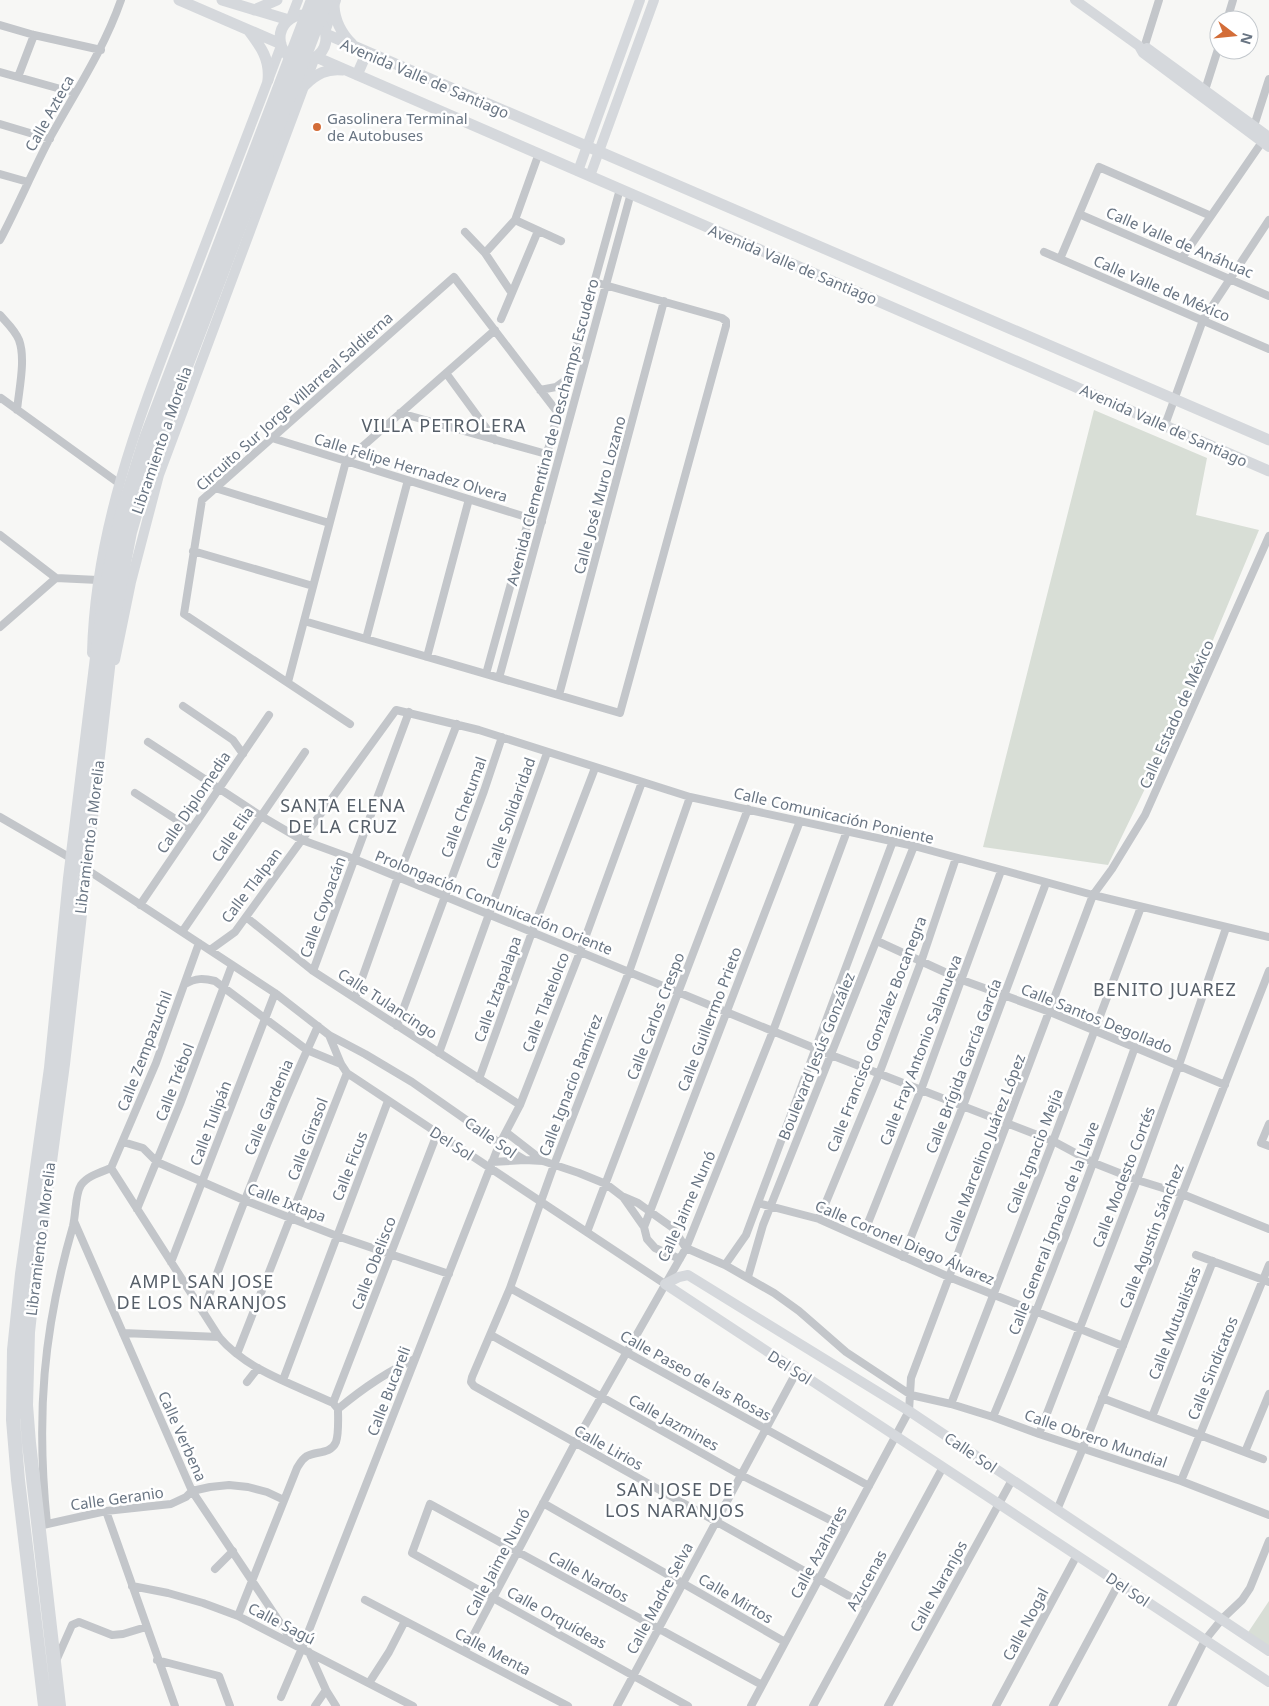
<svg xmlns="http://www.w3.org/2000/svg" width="1269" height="1706" viewBox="0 0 1269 1706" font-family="'Noto Sans',sans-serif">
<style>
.green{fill:#d8ded6}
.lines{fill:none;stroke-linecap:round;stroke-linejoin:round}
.street{stroke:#c3c6ca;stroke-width:8}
.secondary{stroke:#d5d8dc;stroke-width:10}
.primary{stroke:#d5d8dc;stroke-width:11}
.highway{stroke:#d5d8dc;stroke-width:14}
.poi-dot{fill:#d36d38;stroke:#fff;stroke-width:2}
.labels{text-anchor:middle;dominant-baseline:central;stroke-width:5;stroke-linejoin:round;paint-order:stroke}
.street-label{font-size:15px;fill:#697583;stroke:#fff}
.poi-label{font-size:15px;fill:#697583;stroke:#fff;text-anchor:start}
.quarter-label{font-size:18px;letter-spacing:1px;fill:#565f69;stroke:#fff}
</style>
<rect width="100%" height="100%" fill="#f7f7f5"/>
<path class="green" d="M1094 410 1207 458 1196 515 1259 530 1188 700 1108 865 983 847Z
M1269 1601V1649L1247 1634Z"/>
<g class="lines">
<path class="street" d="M1227 20 1233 0
M0 25 34 35 101 50
M1143 51 1159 0
M0 72 75 93
M18 77 34 35
M1205 90 1219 46
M0 124 50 139
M1254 126 1269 79
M0 174 28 182
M1079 214 1269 296
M515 220 561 241
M465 232 485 253 511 292
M0 240C18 206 33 170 51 136 76 91 104 49 121 0
M1044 252 1269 349
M485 253 515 220 539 153
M1182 258 1262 142
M1060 259 1099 167 1211 216
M0 315C7 323 15 330 19 340 26 359 19 389 17 410
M501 319 538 231
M446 373 495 440
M540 390 556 387 567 379
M0 399 1 398 120 484
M400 413 550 455
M1165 425 1203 320 1269 220
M272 438 542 522
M215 488 329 523
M0 535 56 578
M193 551 313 586
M304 621 620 713 726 326V321L722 318 594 282
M0 627 56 578 98 580
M366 639 408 480
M427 657 469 499
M486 674 620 189
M499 678 631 193
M288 682 346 461 495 330
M559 695 664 301
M183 706 233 740 243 754
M350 724 184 614 202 500 454 277 558 413
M148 742 261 816 302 840 354 859 831 1055 1053 1141 1094 1163 1137 1180 1182 1194 1269 1229
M135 793 191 829
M690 797 629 972 554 1165 510 1288 472 1377 471 1382 474 1386 867 1606
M0 817 74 860
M83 867 275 993 329 1035 365 1054 412 1082 515 1154 525 1160 543 1161 579 1173 606 1184 623 1197 644 1227 647 1239 655 1248 680 1259
M140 905 269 715
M246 917 313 971 520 1105
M182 932 305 752
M877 941 962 980 1050 1012 1225 1085
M210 950 235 932 396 710 479 730 690 797 914 846 1093 895 1269 937
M313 971 409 712
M185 984C196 978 203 978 215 981L307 1050 341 1064
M355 998 398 877 457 724
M397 1026 484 791 502 737
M329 1035 341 1064 347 1073 665 1284
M439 1053 547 753
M479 1079 532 932 595 768
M1269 1124 1261 1143 1269 1146
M507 1133 543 1161
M123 1142 143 1148 157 1162 244 1200 337 1236 449 1274
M492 1162 525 1160
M111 1168 219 1337C248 1371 293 1384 333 1403L338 1409
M111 1168 156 1063 199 943
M624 1197 638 1203 673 1228 686 1248 725 1265 774 1293 799 1311 846 1352 911 1395 951 1404 993 1417 1039 1434 1181 1481 1269 1515
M758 1203 819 1219 949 1277 1123 1346
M137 1209 180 1104 232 965
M819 1219 879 1074 921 962 956 858
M74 1221 192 1491 295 1645
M644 1227 800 821
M587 1232 748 809
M862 1238 921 1090 1001 871
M1196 1255 1269 1282
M903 1257 963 1106 1046 883
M171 1262 275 993
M725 1265 746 1235 893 841
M748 1277 763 1225 914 846
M510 1288 869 1486
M203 1312C238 1215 275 1120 318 1026
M123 1333 219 1337
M491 1335 741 1475 846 1528
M237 1354 347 1073
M283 1380 388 1101
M247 1382 258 1368
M1102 1398 1263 1459
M333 1403 437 1134
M951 1404 1053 1141 1141 907
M993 1417C1044 1295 1091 1172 1135 1047
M1152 1417 1213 1261
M1039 1434 1137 1180 1179 1065 1226 928
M1245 1452 1269 1394
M1181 1481 1269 1265
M543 1503 785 1642
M1057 1510 1083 1448 1269 971
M106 1511 175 1706
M47 1524C36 1416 43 1330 73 1226 76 1214 75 1194 81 1185 87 1176 101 1172 111 1168
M43 1525 106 1511 171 1504 186 1497 192 1491 210 1487 229 1485 248 1487 267 1492 284 1500
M215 1569 233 1551
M132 1586 168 1593 203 1603 238 1616 413 1706
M365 1600 568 1706
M238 1616 297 1468C300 1463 302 1459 307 1456 317 1451 331 1454 336 1442 339 1433 338 1419 338 1409 362 1389 386 1372 415 1359
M465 1651 575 1443 686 1248 773 1031 847 831
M309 1652 326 1690 336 1706
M157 1660 219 1676 230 1706
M56 1661 72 1625 79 1622 112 1635 123 1634 146 1627
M369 1683 389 1652 405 1621
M281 1697 302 1648 499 1145 520 1105 580 952 642 782
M315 1706 326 1690
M617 1706 797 1371
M688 1706 412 1553 430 1504 762 1685
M751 1706 909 1411 911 1378 1093 895 1112 869 1145 815 1269 536
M813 1706 943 1467
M888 1706 1012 1480
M996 1706 1077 1555
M1053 1706 1119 1583
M1172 1706 1205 1640 1222 1619 1242 1600 1250 1588 1269 1541"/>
<path class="secondary" d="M1075 0 1139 46 1143 53 1269 147
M291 18 298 0
M325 32 336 0
M1147 48 1269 137
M578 171 640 0
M590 176 654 0
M92 653C95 528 140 415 184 300 216 216 249 131 281 46
M115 660 131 582 159 475 315 57
M1269 1651 909 1411 688 1275 679 1277 665 1284 1269 1682"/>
<path class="primary" d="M179 0 281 44
M222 0 289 20
M334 6C335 22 341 33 352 44
M254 10 277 0
M280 38a23 23 0 1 1 46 0a23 23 0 1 1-46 0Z
M249 31C261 47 270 59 268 80
M326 34 1269 440
M316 57 1269 471
M357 75 367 52
M305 85C316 74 327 68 343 70"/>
<path class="highway" d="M45 1706 18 1480 13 1420 14 1350 22 1274 51 1068 70 878 105 592 121 518 145 441 313 0
M59 1706 29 1443 26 1405 28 1332 32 1296 63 1064 114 615 130 532 149 467 165 421 326 0"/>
</g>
<circle class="poi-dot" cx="317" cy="127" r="5"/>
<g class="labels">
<g class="street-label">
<text transform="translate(425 78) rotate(23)">Avenida Valle de Santiago</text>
<text transform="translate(49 113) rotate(-61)">Calle Azteca</text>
<text transform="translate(1180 242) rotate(23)">Calle Valle de Anáhuac</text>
<text transform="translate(793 264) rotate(23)">Avenida Valle de Santiago</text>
<text transform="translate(1162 288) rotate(23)">Calle Valle de México</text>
<text transform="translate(294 401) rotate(-42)">Circuito Sur Jorge Villarreal Saldierna</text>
<text transform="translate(1164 425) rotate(24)">Avenida Valle de Santiago</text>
<text transform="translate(552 432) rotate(-75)">Avenida Clementina de Deschamps Escudero</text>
<text transform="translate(161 440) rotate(-71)">Libramiento a Morelia</text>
<text transform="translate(411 467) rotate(17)">Calle Felipe Hernadez Olvera</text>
<text transform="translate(599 495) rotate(-75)">Calle José Muro Lozano</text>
<text transform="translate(1176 714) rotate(-66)">Calle Estado de México</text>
<text transform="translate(193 802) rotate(-56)">Calle Diplomedia</text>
<text transform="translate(463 807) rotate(-70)">Calle Chetumal</text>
<text transform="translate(510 813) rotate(-70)">Calle Solidaridad</text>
<text transform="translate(834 815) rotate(13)">Calle Comunicación Poniente</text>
<text transform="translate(232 834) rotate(-56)">Calle Elia</text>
<text transform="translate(89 837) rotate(-83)">Libramiento a Morelia</text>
<text transform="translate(251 885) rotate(-53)">Calle Tlalpan</text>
<text transform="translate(494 902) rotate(22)">Prolongación Comunicación Oriente</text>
<text transform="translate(322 907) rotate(-70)">Calle Coyoacán</text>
<text transform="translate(497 989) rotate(-70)">Calle Iztapalapa</text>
<text transform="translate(545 1002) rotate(-69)">Calle Tlatelolco</text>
<text transform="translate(388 1003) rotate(33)">Calle Tulancingo</text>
<text transform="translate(655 1016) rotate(-69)">Calle Carlos Crespo</text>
<text transform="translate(1097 1018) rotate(22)">Calle Santos Degollado</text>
<text transform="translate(709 1019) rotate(-69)">Calle Guillermo Prieto</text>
<text transform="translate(876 1034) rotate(-69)">Calle Francisco González Bocanegra</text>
<text transform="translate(920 1050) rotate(-69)">Calle Fray Antonio Salanueva</text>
<text transform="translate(144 1051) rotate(-69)">Calle Zempazuchil</text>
<text transform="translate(816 1056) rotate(-68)">Boulevard Jesús González</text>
<text transform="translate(963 1066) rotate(-69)">Calle Brígida García García</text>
<text transform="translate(174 1082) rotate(-69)">Calle Trébol</text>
<text transform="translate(570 1085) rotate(-69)">Calle Ignacio Ramírez</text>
<text transform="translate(268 1107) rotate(-67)">Calle Gardenia</text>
<text transform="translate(210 1123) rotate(-69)">Calle Tulipán</text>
<text transform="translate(491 1137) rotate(35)">Calle Sol</text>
<text transform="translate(307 1139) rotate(-69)">Calle Girasol</text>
<text transform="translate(452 1143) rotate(33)">Del Sol</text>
<text transform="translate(984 1148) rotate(-69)">Calle Marcelino Juárez López</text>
<text transform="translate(1034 1151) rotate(-69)">Calle Ignacio Mejía</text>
<text transform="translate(349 1166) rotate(-69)">Calle Ficus</text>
<text transform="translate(1123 1177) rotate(-69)">Calle Modesto Cortés</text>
<text transform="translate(287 1202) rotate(21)">Calle Ixtapa</text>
<text transform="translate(686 1206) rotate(-66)">Calle Jaime Nunó</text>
<text transform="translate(1053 1228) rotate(-69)">Calle General Ignacio de la Llave</text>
<text transform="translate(1151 1236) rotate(-69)">Calle Agustín Sánchez</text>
<text transform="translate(40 1239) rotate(-83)">Libramiento a Morelia</text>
<text transform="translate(905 1242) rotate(23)">Calle Coronel Diego Álvarez</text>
<text transform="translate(373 1263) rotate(-69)">Calle Obelisco</text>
<text transform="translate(1174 1323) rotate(-69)">Calle Mutualistas</text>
<text transform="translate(790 1367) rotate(33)">Del Sol</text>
<text transform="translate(1212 1368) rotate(-68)">Calle Sindicatos</text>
<text transform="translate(696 1375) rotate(29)">Calle Paseo de las Rosas</text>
<text transform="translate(388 1391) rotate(-69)">Calle Bucareli</text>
<text transform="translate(674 1422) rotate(29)">Calle Jazmines</text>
<text transform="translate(183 1436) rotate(66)">Calle Verbena</text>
<text transform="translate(1096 1438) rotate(19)">Calle Obrero Mundial</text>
<text transform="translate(609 1447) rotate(29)">Calle Lirios</text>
<text transform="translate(971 1452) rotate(34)">Calle Sol</text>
<text transform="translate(117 1498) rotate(-8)">Calle Geranio</text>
<text transform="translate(818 1552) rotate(-62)">Calle Azahares</text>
<text transform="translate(497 1562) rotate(-62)">Calle Jaime Nunó</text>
<text transform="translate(589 1576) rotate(29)">Calle Nardos</text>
<text transform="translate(866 1580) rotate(-61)">Azucenas</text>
<text transform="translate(938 1586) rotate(-61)">Calle Naranjos</text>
<text transform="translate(1128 1589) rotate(34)">Del Sol</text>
<text transform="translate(659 1598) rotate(-62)">Calle Madre Selva</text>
<text transform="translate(736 1598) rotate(30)">Calle Mirtos</text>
<text transform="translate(557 1617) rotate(29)">Calle Orquídeas</text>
<text transform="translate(282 1623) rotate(27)">Calle Sagú</text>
<text transform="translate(1025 1624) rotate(-62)">Calle Nogal</text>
<text transform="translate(493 1651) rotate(28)">Calle Menta</text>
</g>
<g class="poi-label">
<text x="327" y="118">Gasolinera Terminal<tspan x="327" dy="17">de Autobuses</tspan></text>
</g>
<g class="quarter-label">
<text x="444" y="425">VILLA PETROLERA</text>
<text x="343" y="805">SANTA ELENA<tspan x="343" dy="21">DE LA CRUZ</tspan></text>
<text x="1165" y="989">BENITO JUAREZ</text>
<text x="202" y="1281">AMPL SAN JOSE<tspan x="202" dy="21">DE LOS NARANJOS</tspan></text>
<text x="675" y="1489">SAN JOSE DE<tspan x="675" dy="21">LOS NARANJOS</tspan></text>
</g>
</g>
<g transform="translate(1234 35) rotate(106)"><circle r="24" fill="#ffffff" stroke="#c3c8cd"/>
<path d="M0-4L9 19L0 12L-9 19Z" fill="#d36d38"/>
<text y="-8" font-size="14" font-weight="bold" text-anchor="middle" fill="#697583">N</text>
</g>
</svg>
